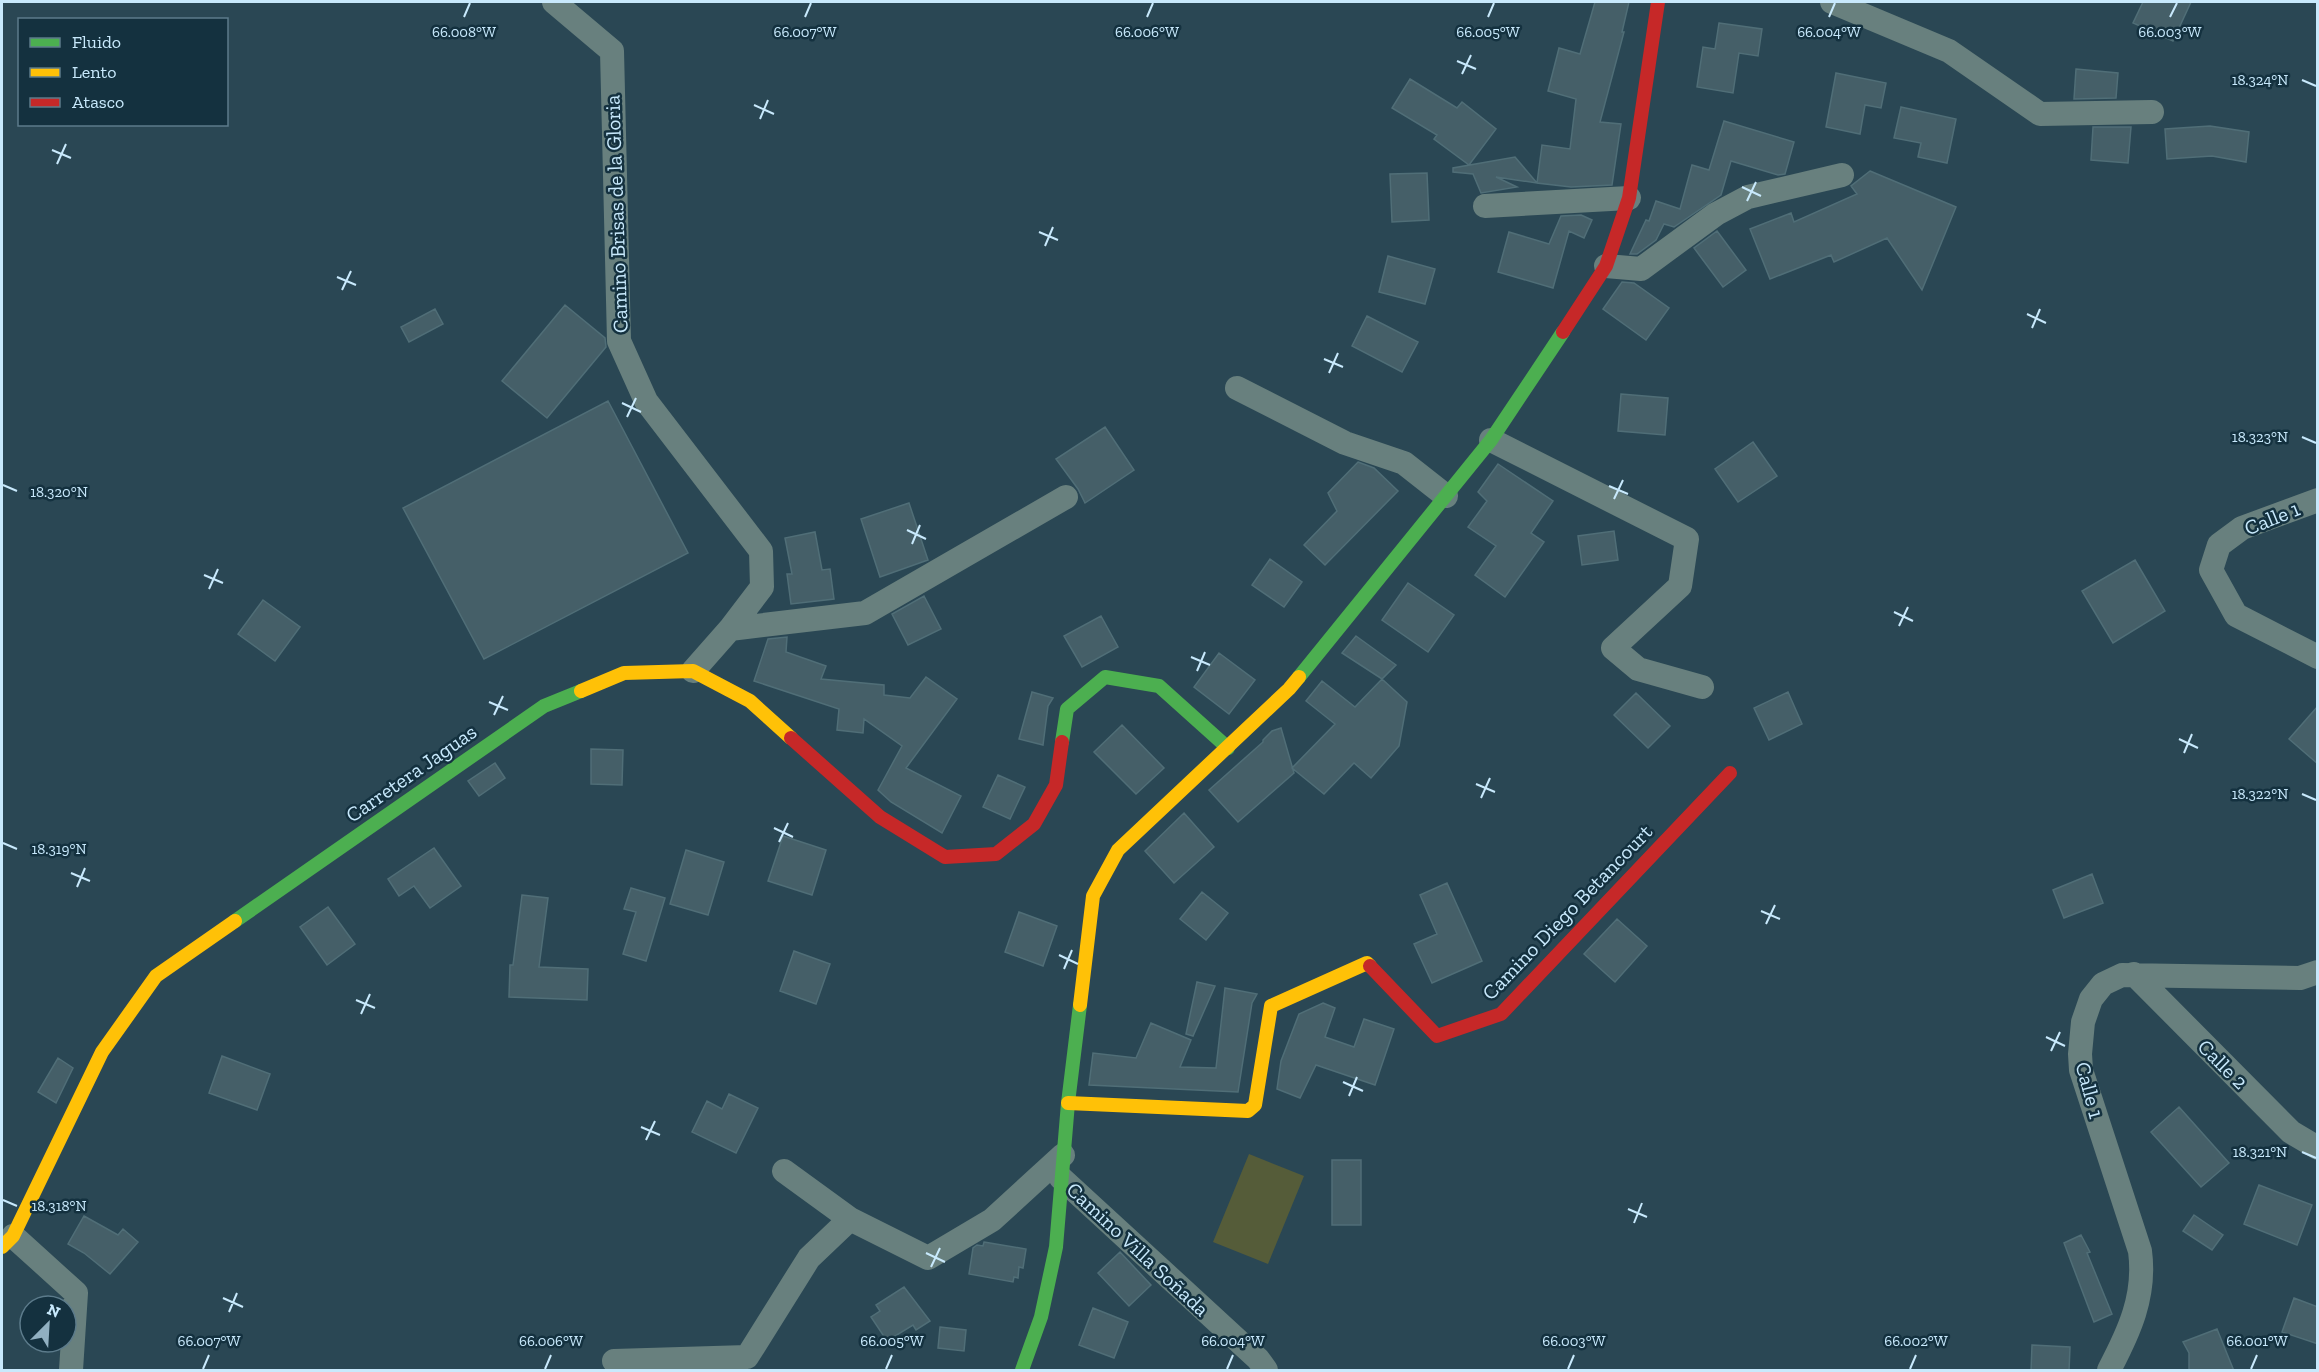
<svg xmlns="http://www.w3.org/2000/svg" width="2319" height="1372" viewBox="0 0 2319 1372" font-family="'Zilla Slab',serif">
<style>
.green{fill:#555c39}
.building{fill:#455f68;stroke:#506e77;stroke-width:1.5}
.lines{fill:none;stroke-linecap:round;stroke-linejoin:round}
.street{stroke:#68807e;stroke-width:24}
.fast{stroke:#4caf50;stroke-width:14}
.slow{stroke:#ffc107;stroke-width:14}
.jam{stroke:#c62828;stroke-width:14}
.ticks{fill:none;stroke:#c8e9fc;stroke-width:2}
.labels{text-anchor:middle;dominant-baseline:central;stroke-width:5;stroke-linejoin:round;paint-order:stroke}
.street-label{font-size:21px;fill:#c8e9fc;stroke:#14313f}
.ticks-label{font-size:15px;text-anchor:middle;fill:#c8e9fc;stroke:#14313f;stroke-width:5;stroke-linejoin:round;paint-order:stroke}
</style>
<rect width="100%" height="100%" fill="#2a4754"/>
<path class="green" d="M1249 1154 1304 1176 1268 1264 1213 1242Z"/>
<path class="building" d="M1595 2H1629L1622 32H1624L1600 122 1621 124 1612 185 1571 187 1537 183 1542 145 1570 149 1576 99 1548 91 1559 48 1580 54Z
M2143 2H2191L2173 41 2133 23Z
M1719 23 1762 29 1758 56 1739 53 1733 93 1697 87 1703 47 1715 49Z
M2076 69 2118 73 2116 98 2074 99Z
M1836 73 1886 83 1881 108 1865 105 1860 134 1826 127Z
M1410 79 1457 108 1462 102 1496 129 1469 165 1434 139 1437 135 1392 108Z
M1901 107 1956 119 1947 163 1918 157 1921 143 1894 138Z
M1724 121 1794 142 1785 174 1778 175 1731 161 1721 195 1674 227 1664 224 1656 240 1637 254H1630L1646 220 1649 221 1656 201 1680 209 1692 165 1709 170Z
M2210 126 2249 132 2246 162 2212 156 2167 159 2165 129Z
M2093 127H2131L2128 163 2091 160Z
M1515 157 1537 183 1496 177 1517 187 1481 193 1473 174 1453 172V168Z
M1870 171 1956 207 1922 290 1887 238 1834 262 1831 255 1770 279 1750 229 1791 213 1794 222 1857 194 1851 186Z
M1427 173 1429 220 1392 222 1390 174Z
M1581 215 1592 220 1584 238 1569 231 1553 288 1498 272 1509 232 1549 244 1561 216Z
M1717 231 1746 270 1723 287 1694 248Z
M1388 256 1435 269 1425 304 1379 292Z
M1622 282 1634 283 1669 308 1646 340 1603 309Z
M565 305 605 338 606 347 547 418 502 381Z
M435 309 443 324 409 342 401 327Z
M1367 316 1418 342 1402 372 1352 346Z
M1621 394 1668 398 1665 435 1618 431Z
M608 401 688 553 484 659 403 508Z
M1105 427 1134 470 1085 503 1078 489 1056 459Z
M1753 442 1777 476 1738 502 1715 469Z
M1358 462 1374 468 1398 491 1325 565 1304 545 1337 511 1328 493Z
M1498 464 1553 501 1531 533 1544 542 1505 597 1475 575 1496 546 1468 527 1487 501 1478 492Z
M909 503 928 560 880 577 861 519Z
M1614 531 1618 560 1582 565 1578 536Z
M815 532 822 570 830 569 834 599 791 604 787 574H792L785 538Z
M1270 559 1302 582 1284 607 1252 585Z
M2135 560 2165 611 2113 643 2082 591Z
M1408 583 1454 615 1428 652 1382 620Z
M924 596 941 629 908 645 892 614Z
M263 600 300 627 275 661 238 634Z
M1101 616 1118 647 1082 667 1064 636Z
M1356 636 1396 665 1382 679 1342 653Z
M787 637 786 652 826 666 821 679 884 685V695L910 698 926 677 957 699 906 768 961 796 942 833 891 802 878 790 902 746 864 719 863 733 837 730 839 709 754 681 768 639Z
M1219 653 1255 680 1229 714 1194 687Z
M1382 679 1407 702 1399 746 1371 778 1354 763 1324 794 1292 768 1335 724 1306 701 1322 681 1355 707Z
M1032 692 1053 698 1048 706 1043 745 1019 739Z
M1788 692 1802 724 1769 740 1754 708Z
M1636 693 1670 726 1648 748 1614 715Z
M2318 706V764L2289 739Z
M1122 725 1164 768 1136 794 1094 752Z
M1281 728 1294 773 1238 822 1209 790 1263 742V740L1272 731Z
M591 749 623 750 622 785 591 784Z
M495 763 505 778 479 796 468 781Z
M998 775 1025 787 1010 819 983 807Z
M1184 813 1214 847 1174 883 1145 851Z
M783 836 826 850 812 895 768 881Z
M434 848 461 886 430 908 414 886 399 896 388 879Z
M686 850 724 862 708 915 670 904Z
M2092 874 2103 903 2064 918 2053 890Z
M1447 883 1482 961 1432 983 1414 944 1437 934 1420 895Z
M631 888 665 898 646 961 623 954 636 912 624 909Z
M1202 892 1228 913 1206 940 1180 919Z
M522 895 548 898 539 967 588 969 587 1000 509 997 510 965H513Z
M328 907 355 944 327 965 300 927Z
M1019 912 1057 926 1043 966 1005 952Z
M1617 919 1647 946 1615 982 1584 954Z
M794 951 830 964 816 1004 780 991Z
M1197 982 1215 986 1193 1036 1186 1034Z
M1225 988 1257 994 1252 1003 1238 1092 1089 1085 1093 1053 1136 1058 1151 1023 1191 1040 1180 1067 1216 1068Z
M1323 1003 1335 1008 1325 1037 1354 1047 1364 1019 1394 1029 1375 1085 1316 1065 1300 1098 1277 1089 1281 1061 1299 1014Z
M222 1056 270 1074 257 1110 209 1093Z
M58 1058 73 1068 56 1103 38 1092Z
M729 1094 758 1108 736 1153 692 1132 707 1101 722 1109Z
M2179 1107 2229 1163 2201 1187 2151 1132Z
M1332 1160H1361V1225H1332Z
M2259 1185 2312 1205 2297 1245 2244 1224Z
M2194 1215 2223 1235 2212 1250 2183 1231Z
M84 1216 118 1235 123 1229 138 1242 110 1274 84 1253 68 1244Z
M2081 1235 2090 1252 2087 1253 2112 1314 2094 1322 2064 1243Z
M984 1242 1026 1249 1023 1268 1019 1267 1018 1278 1014 1277 1013 1282 969 1274 973 1248 977 1245 983 1246Z
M1120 1252 1151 1285 1129 1306 1098 1273Z
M904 1287 930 1321 916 1330 913 1325 887 1341 871 1317 880 1311 876 1305Z
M2294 1298 2318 1307V1344L2282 1332Z
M1093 1308 1128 1322 1114 1358 1079 1345Z
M940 1327 966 1330 964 1351 938 1348Z
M2217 1329 2234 1371H2189V1353L2183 1342Z
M2032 1345 2070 1347 2069 1371H2031Z"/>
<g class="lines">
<path class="street" d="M554 2 612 51 619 341 646 401 761 551 762 587 730 629 693 671
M1832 2 1949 51 2040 114 2152 112
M1485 206 1629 198
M1606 266 1641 269 1716 214 1748 197 1842 175
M1237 388 1345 443 1404 463 1446 496
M1491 440 1687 539 1680 586 1613 648 1638 669 1702 687
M2318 500 2242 528 2219 545 2211 570 2236 615 2318 657
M730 629 865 613 1066 497
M2134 974 2291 1132 2318 1148
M784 1171 850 1219 928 1258 992 1220 1063 1155
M1061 1178 1258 1359 1266 1370
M13 1236 76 1293 71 1370
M614 1361 747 1357 809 1258 850 1219
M2109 1370C2129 1332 2146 1296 2140 1251L2081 1070 2080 1054 2083 1022 2091 999 2103 984 2122 975 2300 978 2318 972"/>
<path class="fast" d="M1299 677 1491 440 1563 332
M1062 742 1067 709 1105 677 1159 686 1228 748
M235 921 544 706 581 691
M1022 1370 1041 1317 1056 1247 1068 1103 1080 1005"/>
<path class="slow" d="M581 691 624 673 693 671 750 701 791 738
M1080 1005 1093 896 1118 850 1289 689 1299 677
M1068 1103 1248 1111 1255 1105 1271 1006 1367 963 1370 966
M2 1247 13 1236 102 1052 156 976 235 921"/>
<path class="jam" d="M1563 332 1606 266 1629 198 1658 2
M791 738 880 817 945 857 996 854 1034 824 1056 785 1062 742
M1370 966 1437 1036 1501 1014 1730 773"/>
</g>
<path class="ticks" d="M464 17 470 3M805 17 811 3M1147 17 1153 3M1488 17 1494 3M1829 17 1835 3M2170 17 2177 3M1457 61 1476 69M1462 74 1471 55M2302 80 2316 86M754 105 774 114M760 119 768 100M52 150 71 158M57 164 66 144M1742 187 1761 196M1747 201 1756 182M1039 232 1058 240M1045 246 1053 227M337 277 356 285M342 290 351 271M2027 314 2046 323M2032 328 2040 309M1324 359 1343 367M1329 373 1338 353M622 403 641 412M627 417 636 398M2302 437 2316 443M3 485 17 491M1609 486 1628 494M1614 499 1623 480M907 530 926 539M912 544 920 525M204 575 223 583M209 589 218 569M1894 612 1913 621M1899 626 1908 607M1191 657 1210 665M1197 671 1205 652M489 702 508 710M494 715 503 696M2179 739 2198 748M2184 753 2192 734M1476 784 1495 792M2302 794 2316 800M1481 798 1490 778M774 828 793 837M779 842 788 823M3 843 17 849M71 873 90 881M77 887 85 868M1761 911 1780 919M1766 924 1775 905M1059 955 1078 964M1064 969 1072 950M356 1000 375 1008M361 1014 370 994M2046 1037 2065 1046M2051 1051 2060 1032M1343 1082 1363 1091M1349 1096 1357 1077M641 1127 660 1135M646 1140 655 1121M2302 1152 2316 1158M3 1200 17 1206M1628 1209 1647 1217M1634 1223 1642 1203M926 1253 945 1262M931 1267 940 1248M223 1298 243 1307M229 1312 237 1293M203 1369 209 1355M545 1369 551 1355M886 1369 892 1355M1227 1369 1233 1355M1568 1369 1574 1355M1910 1369 1916 1355M2251 1369 2257 1355"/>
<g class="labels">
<g class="street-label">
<text transform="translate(616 214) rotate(-92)">Camino Brisas de la Gloria</text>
<text transform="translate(2272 518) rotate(-22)">Calle 1</text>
<text transform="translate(411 773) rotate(-35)">Carretera Jaguas</text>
<text transform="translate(1567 912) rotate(-46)">Camino Diego Betancourt</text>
<text transform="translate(2223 1064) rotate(45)">Calle 2</text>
<text transform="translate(2090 1090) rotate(75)">Calle 1</text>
<text transform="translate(1138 1249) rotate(43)">Camino Villa Soñada</text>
</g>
</g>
<g class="ticks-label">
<text x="464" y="37">66.008°W</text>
<text x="805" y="37">66.007°W</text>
<text x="1147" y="37">66.006°W</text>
<text x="1488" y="37">66.005°W</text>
<text x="1829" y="37">66.004°W</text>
<text x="2170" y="37">66.003°W</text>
<text x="2260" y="85">18.324°N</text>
<text x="2260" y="442">18.323°N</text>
<text x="59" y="497">18.320°N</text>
<text x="2260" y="799">18.322°N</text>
<text x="59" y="854">18.319°N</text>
<text x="2260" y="1157">18.321°N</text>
<text x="59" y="1211">18.318°N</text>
<text x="209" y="1346">66.007°W</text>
<text x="551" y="1346">66.006°W</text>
<text x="892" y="1346">66.005°W</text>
<text x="1233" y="1346">66.004°W</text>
<text x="1574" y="1346">66.003°W</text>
<text x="1916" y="1346">66.002°W</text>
<text x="2257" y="1346">66.001°W</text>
</g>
<rect width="2319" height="1372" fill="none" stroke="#c8e9fc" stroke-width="6"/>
<rect x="18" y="18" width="210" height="108" fill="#14313f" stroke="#5c7b8b" stroke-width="1.5"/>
<rect x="30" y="38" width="30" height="9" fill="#4caf50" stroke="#5c7b8b" stroke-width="1.5"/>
<text x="72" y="48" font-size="18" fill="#c8e9fc">Fluido</text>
<rect x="30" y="68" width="30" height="9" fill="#ffc107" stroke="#5c7b8b" stroke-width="1.5"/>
<text x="72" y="78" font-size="18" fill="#c8e9fc">Lento</text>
<rect x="30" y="98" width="30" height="9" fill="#c62828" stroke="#5c7b8b" stroke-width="1.5"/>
<text x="72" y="108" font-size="18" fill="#c8e9fc">Atasco</text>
<g transform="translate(48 1324) rotate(24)"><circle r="28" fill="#14313f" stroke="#5c7b8b" stroke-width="1.5"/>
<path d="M0-4.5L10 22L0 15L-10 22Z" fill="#91b0c1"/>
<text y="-9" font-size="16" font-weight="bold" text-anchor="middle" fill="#c8e9fc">N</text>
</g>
</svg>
